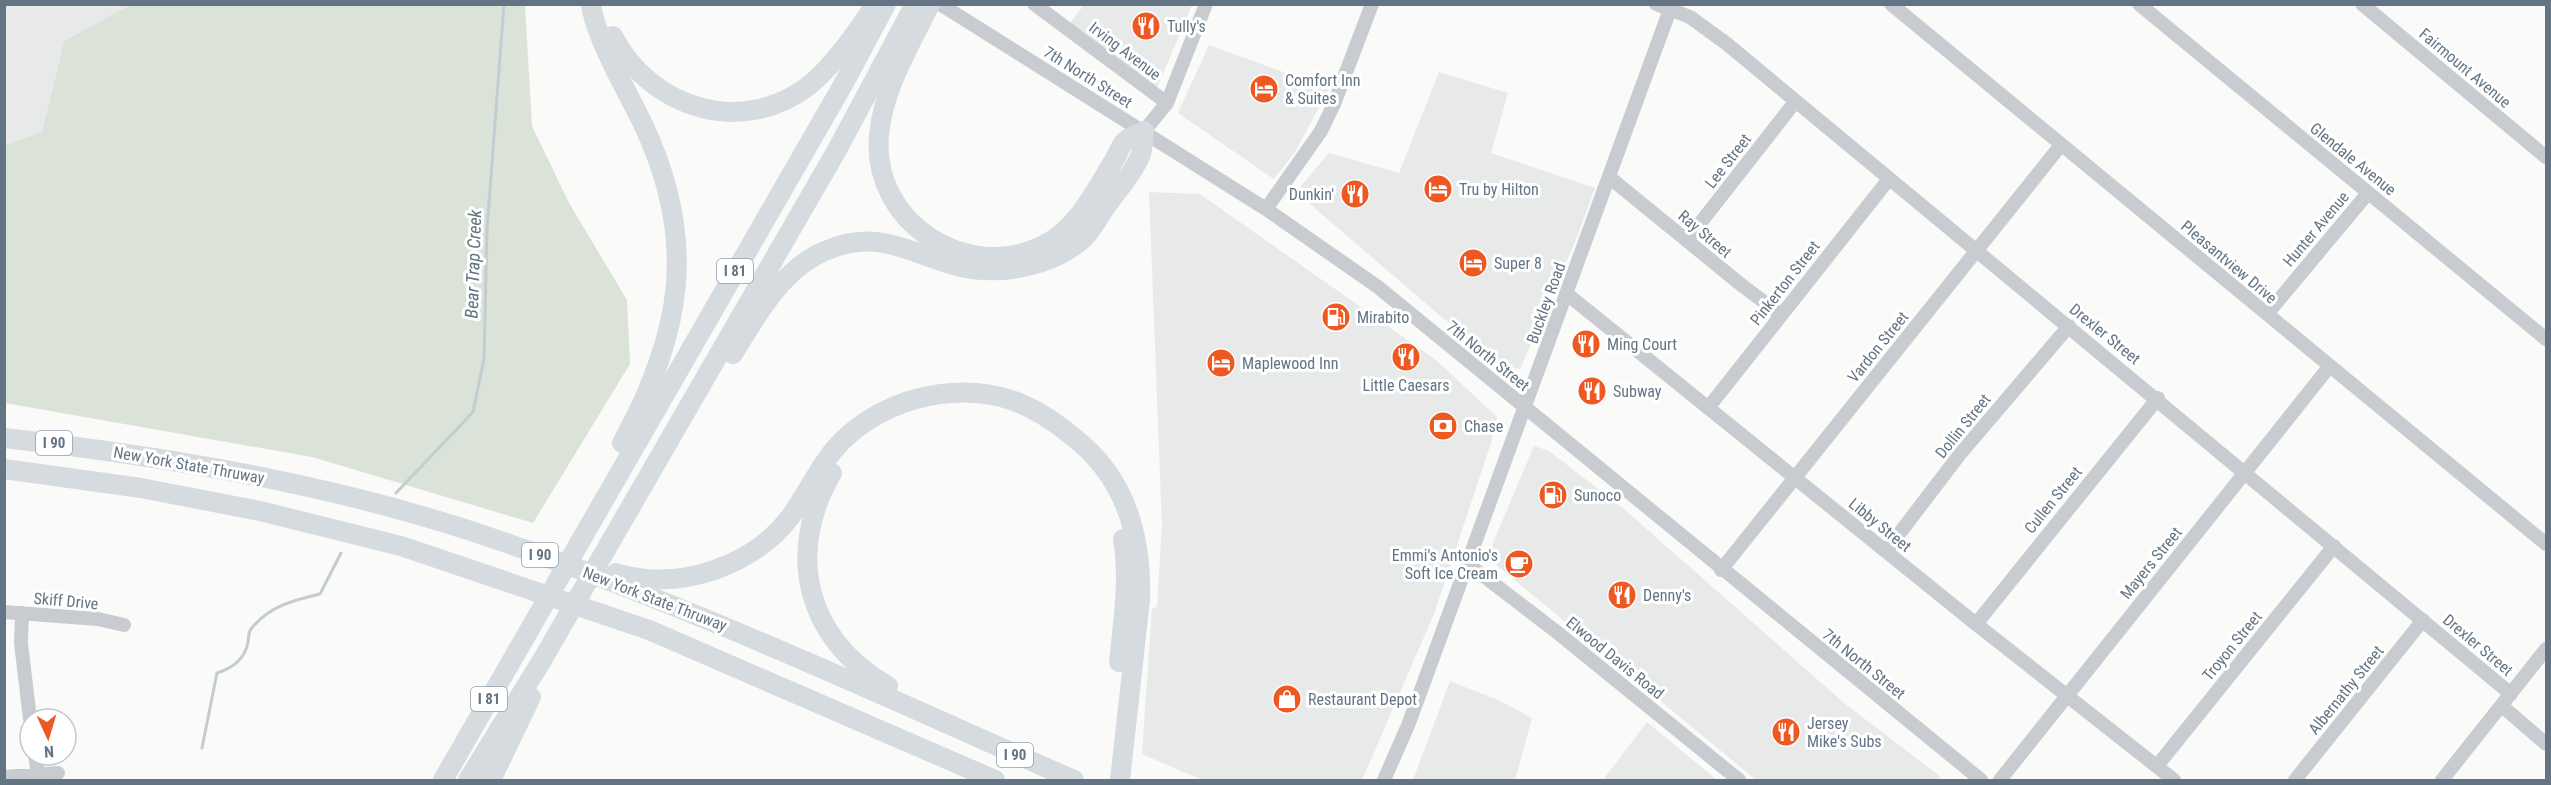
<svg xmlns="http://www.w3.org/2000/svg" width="2551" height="785" viewBox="0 0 2551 785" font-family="'Roboto Condensed',sans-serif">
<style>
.built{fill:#e8e9e9}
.green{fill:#dbe2d8}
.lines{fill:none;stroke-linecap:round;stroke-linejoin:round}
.stream{stroke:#c2ccd1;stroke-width:3}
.minor{stroke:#c8ccd0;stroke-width:14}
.highway{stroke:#d6dbdf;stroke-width:20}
.labels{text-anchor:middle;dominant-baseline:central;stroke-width:6;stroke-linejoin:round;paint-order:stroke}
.shield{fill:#fff;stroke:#929eaa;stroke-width:1.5}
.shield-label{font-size:15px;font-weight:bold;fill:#637585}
.poi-label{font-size:16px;fill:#637585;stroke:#fff;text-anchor:start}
.street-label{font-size:16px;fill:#637585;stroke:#fff}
.water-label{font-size:18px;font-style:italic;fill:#5e747e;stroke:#fff}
</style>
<rect width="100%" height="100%" fill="#fafaf8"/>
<path class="built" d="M5 5H130L64 41 42 132 5 145Z
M1084 5H1192L1157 88 1070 23Z
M1209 45 1329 89 1295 152 1274 179 1178 113Z
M1439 72 1508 93 1491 153 1595 188 1575 242 1520 369 1500 367 1296 192 1329 153 1399 173Z
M1149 192 1200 194 1436 360 1497 417 1491 443 1434 614 1362 780H1202L1142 754 1152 608 1157 607 1162 526Z
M1534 446 1549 451 1624 509 1844 703 1941 777 1938 780H1756L1487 557Z
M1450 681 1498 700 1532 718 1515 780H1413Z
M1647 722 1717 780H1603Z"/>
<path class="green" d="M130 5H525L532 126 569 203 627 300 630 364 533 523 312 457 5 403V145L42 132 64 41Z"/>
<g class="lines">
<path class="stream" d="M396 493 473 412 484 359 487 229 504 4
M202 748 217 673C233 668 245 659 248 642 249 637 248 633 251 629 269 606 294 600 320 594L341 553"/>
<path class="minor" d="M940 4 1266 209 1378 287 1981 780
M1034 4 1167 103
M1656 4 1690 17 1727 44 2511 694
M1891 4 2546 544
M2139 4 2546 339
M2362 4 2546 157
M1144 131 1167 103 1206 4
M1609 177 1739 283 1781 315
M1266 209 1321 131 1334 104 1372 4
M1687 240 1795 102
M1567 294 1976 624 2174 780
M2267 314 2368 193
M1708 408 1889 179
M1886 551 1960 454 2069 326
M1468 564 1558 633 1739 780
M1721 570 2061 145
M4 612 98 619 124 625
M22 613 21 643 30 719
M1976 624 2158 398
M2502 706 2546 744
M35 755 39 780
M2157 766 2334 546
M4 777 58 773
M1384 780 1409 723 1672 4
M2000 780 2329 367
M2295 780 2423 620
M2442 780 2546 649"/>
<path class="highway" d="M591 4C595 37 627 91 642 122 698 239 683 332 622 443
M930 4C910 45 883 89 879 135 871 223 968 284 1044 245 1077 228 1095 192 1113 162 1117 156 1120 147 1124 142 1129 137 1138 134 1144 131
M613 36C651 110 745 138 812 83 835 63 853 37 870 12
M733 354C757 315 782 269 825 251 880 227 911 255 961 267 1001 276 1055 266 1085 237 1092 229 1098 219 1103 211 1115 193 1133 174 1141 154 1143 147 1143 138 1144 131
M4 438C162 456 320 482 471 531 679 600 874 692 1074 780
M4 469 141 488 260 511 401 546 649 630 995 780
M832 473C785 553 806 640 888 686
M616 573C677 592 753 567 791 516 806 495 817 471 833 451 874 401 953 379 1014 401 1036 409 1055 422 1072 436 1125 476 1142 536 1140 600L1120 780
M1119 662C1123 621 1130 580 1123 539
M443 780 844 83 886 4
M468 780 541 662 837 150 915 4
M491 780 531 697"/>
</g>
<defs>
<g id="restaurant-disc" transform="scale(1.5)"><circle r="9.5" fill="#ee5923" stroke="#fff"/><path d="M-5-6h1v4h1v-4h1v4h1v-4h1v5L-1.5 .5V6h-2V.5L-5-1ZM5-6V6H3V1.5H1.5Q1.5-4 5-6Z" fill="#fff"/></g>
<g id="hotel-disc" transform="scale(1.5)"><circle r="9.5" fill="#ee5923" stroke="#fff"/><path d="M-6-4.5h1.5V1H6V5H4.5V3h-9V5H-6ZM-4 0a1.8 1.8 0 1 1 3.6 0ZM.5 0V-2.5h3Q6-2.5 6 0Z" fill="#fff"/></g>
<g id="fuel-disc" transform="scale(1.5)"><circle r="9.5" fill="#ee5923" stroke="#fff"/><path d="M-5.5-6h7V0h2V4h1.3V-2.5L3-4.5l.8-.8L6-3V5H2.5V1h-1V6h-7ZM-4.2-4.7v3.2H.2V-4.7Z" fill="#fff"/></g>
<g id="bank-disc" transform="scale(1.5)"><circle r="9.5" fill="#ee5923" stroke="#fff"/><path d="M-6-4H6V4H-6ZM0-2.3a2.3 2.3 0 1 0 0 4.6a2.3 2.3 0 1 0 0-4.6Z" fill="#fff"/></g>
<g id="cafe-disc" transform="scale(1.5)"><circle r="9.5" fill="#ee5923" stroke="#fff"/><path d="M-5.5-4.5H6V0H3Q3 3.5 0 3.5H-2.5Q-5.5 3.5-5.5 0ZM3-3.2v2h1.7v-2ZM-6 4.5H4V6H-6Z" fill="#fff"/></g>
<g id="shop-disc" transform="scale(1.5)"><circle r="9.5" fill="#ee5923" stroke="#fff"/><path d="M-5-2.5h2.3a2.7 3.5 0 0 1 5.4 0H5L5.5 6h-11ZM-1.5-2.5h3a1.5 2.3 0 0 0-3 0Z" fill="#fff"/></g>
</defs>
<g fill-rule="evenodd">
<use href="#restaurant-disc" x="1146" y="26"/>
<use href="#hotel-disc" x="1264" y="89"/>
<use href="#hotel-disc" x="1438" y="189"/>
<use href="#restaurant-disc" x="1355" y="194"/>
<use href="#hotel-disc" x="1473" y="263"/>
<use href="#fuel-disc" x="1336" y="317"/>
<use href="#restaurant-disc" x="1586" y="344"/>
<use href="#restaurant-disc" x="1406" y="357"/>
<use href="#hotel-disc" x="1221" y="363"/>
<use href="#restaurant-disc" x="1592" y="391"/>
<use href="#bank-disc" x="1443" y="426"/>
<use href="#fuel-disc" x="1553" y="495"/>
<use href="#cafe-disc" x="1519" y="564"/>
<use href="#restaurant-disc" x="1622" y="595"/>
<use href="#shop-disc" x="1287" y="699"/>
<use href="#restaurant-disc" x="1786" y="732"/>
</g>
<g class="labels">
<g class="shield">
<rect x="717" y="259" width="36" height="24" rx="4.5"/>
<rect x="36" y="431" width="36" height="24" rx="4.5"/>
<rect x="522" y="543" width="36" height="24" rx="4.5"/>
<rect x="471" y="687" width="36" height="24" rx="4.5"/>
<rect x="997" y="743" width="36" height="24" rx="4.5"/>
</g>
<g class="shield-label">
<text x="735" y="271">I 81</text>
<text x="54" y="443">I 90</text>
<text x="540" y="555">I 90</text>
<text x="489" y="699">I 81</text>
<text x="1015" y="755">I 90</text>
</g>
<g class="poi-label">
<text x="1167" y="26">Tully's</text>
<text x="1285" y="80">Comfort Inn<tspan x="1285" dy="18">&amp; Suites</tspan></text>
<text x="1459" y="189">Tru by Hilton</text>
<text x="1334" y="194" text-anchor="end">Dunkin'</text>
<text x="1494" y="263">Super 8</text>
<text x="1357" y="317">Mirabito</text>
<text x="1607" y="344">Ming Court</text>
<text x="1242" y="363">Maplewood Inn</text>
<text x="1406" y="385" text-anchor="middle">Little Caesars</text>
<text x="1613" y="391">Subway</text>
<text x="1464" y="426">Chase</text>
<text x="1574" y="495">Sunoco</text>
<text x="1498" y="555" text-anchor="end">Emmi's Antonio's<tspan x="1498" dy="18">Soft Ice Cream</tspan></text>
<text x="1643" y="595">Denny's</text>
<text x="1308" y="699">Restaurant Depot</text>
<text x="1807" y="723">Jersey<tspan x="1807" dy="18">Mike's Subs</tspan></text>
</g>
<g class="street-label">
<text transform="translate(1125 51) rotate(37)">Irving Avenue</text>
<text transform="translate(2465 68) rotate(40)">Fairmount Avenue</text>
<text transform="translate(1088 77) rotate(32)">7th North Street</text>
<text transform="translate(2353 159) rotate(39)">Glendale Avenue</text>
<text transform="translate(1728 161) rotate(-52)">Lee Street</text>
<text transform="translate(2316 229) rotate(-50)">Hunter Avenue</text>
<text transform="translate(1705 234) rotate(40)">Ray Street</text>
<text transform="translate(2229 262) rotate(40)">Pleasantview Drive</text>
<text transform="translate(1785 283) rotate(-52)">Pinkerton Street</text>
<text transform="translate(1546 303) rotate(-70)">Buckley Road</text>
<text transform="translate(2105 334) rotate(39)">Drexler Street</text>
<text transform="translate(1878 347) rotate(-51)">Vardon Street</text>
<text transform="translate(1488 356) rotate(39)">7th North Street</text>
<text transform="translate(1963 426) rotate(-51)">Dollin Street</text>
<text transform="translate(189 465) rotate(10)">New York State Thruway</text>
<text transform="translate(2053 500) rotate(-51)">Cullen Street</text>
<text transform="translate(1880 525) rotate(39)">Libby Street</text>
<text transform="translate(2151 563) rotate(-51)">Mayers Street</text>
<text transform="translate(655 599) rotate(21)">New York State Thruway</text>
<text transform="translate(66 601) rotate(5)">Skiff Drive</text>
<text transform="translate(2478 645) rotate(40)">Drexler Street</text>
<text transform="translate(2232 646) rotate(-51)">Troyon Street</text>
<text transform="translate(1615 658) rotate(39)">Elwood Davis Road</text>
<text transform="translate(1864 664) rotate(39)">7th North Street</text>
<text transform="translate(2346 690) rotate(-51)">Albernathy Street</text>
</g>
<g class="water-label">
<text transform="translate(473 264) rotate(-88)">Bear Trap Creek</text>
</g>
</g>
<rect width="2551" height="785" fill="none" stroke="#637585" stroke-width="12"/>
<g transform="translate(48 737) rotate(176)"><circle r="28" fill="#ffffff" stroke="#c1c8ce" stroke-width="1.5"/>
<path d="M0-4.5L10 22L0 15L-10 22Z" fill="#ee5923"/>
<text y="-9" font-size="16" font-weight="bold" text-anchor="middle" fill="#637585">N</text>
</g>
</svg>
